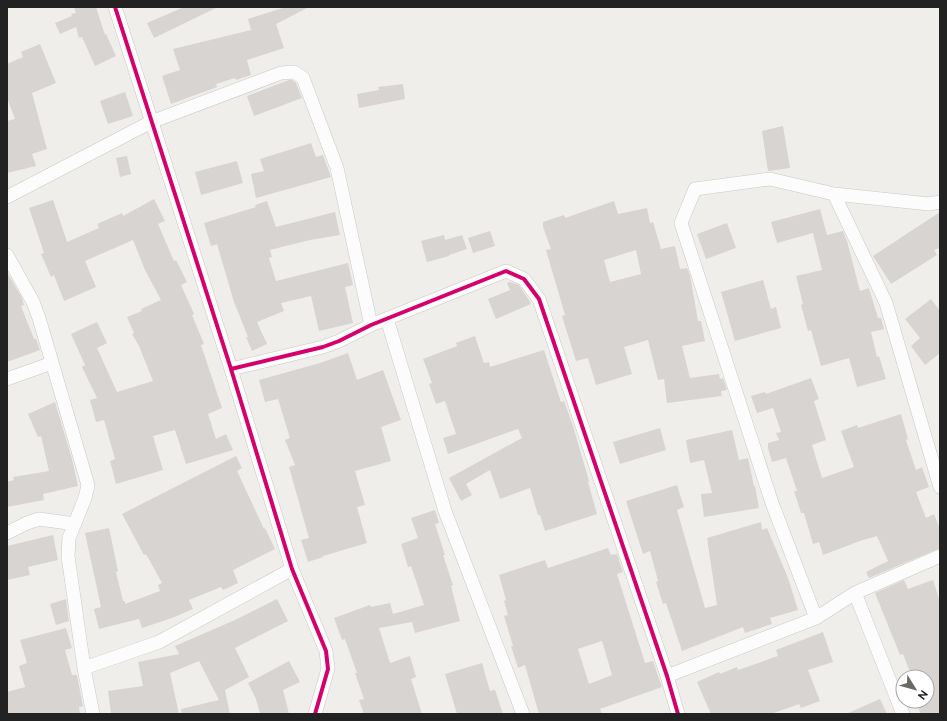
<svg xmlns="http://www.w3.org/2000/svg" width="947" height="721" viewBox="0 0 947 721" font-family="Raleway,sans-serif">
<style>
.building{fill:#d7d4d2;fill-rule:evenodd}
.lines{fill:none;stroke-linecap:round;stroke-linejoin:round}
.minor-casing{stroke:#c9c8c7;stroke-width:14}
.minor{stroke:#fdfcfc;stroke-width:13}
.cycleway-casing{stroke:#fff;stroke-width:6}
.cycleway{stroke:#d6006c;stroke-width:4}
</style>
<rect width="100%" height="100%" fill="#f0eeeb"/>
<path class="building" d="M74 7H96L105 35 106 34 116 56 95 66 82 37 79 38 76 27 60 34 55 23 72 16 71 14 76 13Z
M184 7H218L154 38 147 23Z
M286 7H309L276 24 284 48 247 60 251 75 236 80 235 78 216 84 217 87 171 104 162 76 180 70 173 49 251 30 248 19Z
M40 44 56 83 32 93 47 149 32 154 36 166 7 173V121L15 119 7 98V64L23 57 21 52Z
M289 80H292L296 83 302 98 254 116 247 96Z
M403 84 405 99 359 108 357 94 379 90 378 87Z
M125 92 133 116 108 124 100 101Z
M783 126 790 168 768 171 762 131Z
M311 143 316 157 323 155 331 177 256 198 251 174 264 171 260 159Z
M127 156 131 174 120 177 116 158Z
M237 161 243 183 201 195 195 172Z
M154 199 165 221 158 224 174 261 176 260 187 282 181 285 194 314 192 315 204 344 201 345 222 408 208 414 216 439 226 434 233 450 186 464 175 430 153 436 163 470 116 484 110 461 115 459 104 420 96 422 90 400 97 398 82 367 85 365 71 334 97 322 107 343 97 348 117 392 153 381 139 346 132 334 134 333 127 317 142 311 141 309 161 300 145 270 133 240 85 261 96 287 64 301 54 275 51 277 41 254 44 253 29 208 53 200 67 242 99 228 97 224 122 213 123 216Z
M267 201 276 227 335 212 340 235 310 240 270 250 272 257 269 258 276 281 348 263 353 285 345 287 353 323 319 331 311 296 281 303 284 311 257 322 267 344 252 351 246 337H248L234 302 217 244 211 246 204 223 256 207 255 205Z
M614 201 618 214 647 208 650 223 653 222 661 249 675 246 680 269 687 268 690 275 698 321H701L705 341 682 346 690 378 719 374 720 379 723 378 727 390 721 391 722 396 667 403 664 379 658 380 648 340 624 347 632 374 596 385 588 358 576 361 562 316 565 315 546 250 551 249 543 227V222L564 215 565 218ZM636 250 641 274 610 282 604 260Z
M820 209 827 235 843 231 847 241 860 291 869 288 878 318H881L884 329 871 332 877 357 879 356 886 379 857 387 849 358 821 366 811 330 808 331 801 305 803 304 796 276 822 270 813 233 777 243 771 222Z
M940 212V248L934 250 937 255 891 284 873 256Z
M727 223 736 248 706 259 697 234Z
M490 231 495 246 473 253 468 238Z
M444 235 445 240 462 235 467 249 449 255V256L427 262 421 241Z
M7 272 22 298 24 305 21 306 34 339H36L40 350 7 362Z
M763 280 771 309 776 307 781 328 735 341 721 292Z
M510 282 519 285 529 300 531 304 496 319 488 299 510 290 507 283Z
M931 299 940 311V353L925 365 911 346 920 338 905 319Z
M475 336 484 363 489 362 490 367 544 350 561 402 564 401 573 426 589 481 588 482 597 514 545 531 540 515H538L530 488 500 499 490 470 466 484 472 495 461 501 449 478 522 438 518 429 448 454 443 438 456 434 445 401 436 404 429 384 432 383 423 359 457 346 456 343Z
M348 353 357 380 383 370 401 420 381 427 391 461 355 471 365 505 357 507 367 543 323 556V557L308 562 301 540 309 538 289 467 295 465 285 440 290 438 278 399 265 402 259 380 320 363Z
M811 378 819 399 814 401 826 440 812 445 822 478 854 467 841 431 857 425 858 428 901 414 908 439 906 440 916 470 922 467 929 487 916 492 926 518 934 514 940 529V548L869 578 866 572 888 561 877 536 860 541 823 555 819 542 813 544 804 513H801L794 491H797L786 458 772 462 768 448V443L779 440 776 433 781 432 773 408 757 413 751 396 765 392 766 394Z
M55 402 72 459 78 486 43 494 44 500 7 507V482L14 480 13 477 49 471 41 436 38 437 28 414Z
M660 428 666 450 620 464 613 442Z
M732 430 739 460 748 458 754 486H755L759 508 704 517 701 494 712 493 704 460 690 463 686 440Z
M236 456 242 468 237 471 264 529 265 528 275 549 233 570 238 583 223 590 221 587 189 600 193 609 172 618 142 628 139 619 99 629 94 609 101 607 85 533 109 528 118 571 116 572 123 601H125V604L160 591 158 585 162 583 146 554 144 555 122 514Z
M677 485 684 507 677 510 705 608 717 605 707 538 761 522 762 530 767 528 788 578 798 610 770 618 772 624 745 633 743 627 682 651 666 603 663 604 656 582 658 581 650 551 643 554 626 501Z
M435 510 439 523 435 524 445 555H443L453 585 451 586 460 621 415 633 412 622 379 628 390 663 410 656 416 677 411 679 422 714H364L359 700 364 699 355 673H357L345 639 342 640 334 618 370 605 371 607 390 603 393 614 424 605 411 566 408 567 401 544 418 538 411 518Z
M53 535 58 560 28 567 30 575 7 580V546Z
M608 548 611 555 617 554 623 572 617 574 645 663 653 661 662 687 600 709 602 714H539L525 665 518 668 511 646H513L504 616 508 615 504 601 506 600 499 575 545 560 548 568ZM602 641 612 675 589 684 578 649Z
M904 580 908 589 933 580 940 602V714H921L915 701H927V677H912L903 654 900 655 875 593Z
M66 599 69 621 56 625 50 604Z
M277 599 288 621 235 648 249 677 225 690 230 714H182L181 709 219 700 199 661 170 673 179 714H111L108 691 143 686 138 662 179 654 175 646 235 620Z
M66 628 72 648 65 650 72 675H77L83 706 79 707 80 714H7V692L25 687 19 666 27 663 20 640Z
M823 632 833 662 808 670 820 701 801 708 799 704 771 714H711L697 682 719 672 720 674 737 667 738 670 778 656 776 650Z
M289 661 300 682 283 690 289 714H260L256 699 248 683Z
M482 663 490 691 495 690 503 714H457L445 674Z
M880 699 887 714H846Z"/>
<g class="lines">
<g class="minor-casing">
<path id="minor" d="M115 7 231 369 292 569 326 651 328 669 315 714
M834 194 886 303 940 487
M7 197 151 122 281 73 294 72 303 78 337 168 371 325
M7 255 33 302 39 318 88 485 85 498 69 538 68 556 84 668 93 714
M387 319 445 511 523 714
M231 369 323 347 339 341 371 325 506 271 524 279 539 299 667 676 678 714
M7 379 52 363
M7 533 27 523 39 519 75 524
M855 593 903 714
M816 618 772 503 681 223 695 189 770 179 834 194 929 204 940 202
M84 668 159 642 292 569
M667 676 816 618 855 593 940 556"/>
</g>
<use href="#minor" class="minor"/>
<g class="cycleway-casing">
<path id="cycleway" d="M115 7 231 369 292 569 326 651 328 669 315 714
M231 369 323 347 339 341 371 325 506 271 524 279 539 299 667 676 678 714"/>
</g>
<use href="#cycleway" class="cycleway"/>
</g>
<rect width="947" height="721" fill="none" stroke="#222222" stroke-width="16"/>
<g transform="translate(915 689) rotate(127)"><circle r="19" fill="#ffffff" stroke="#a7a7a7"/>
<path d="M0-3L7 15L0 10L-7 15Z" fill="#6a6968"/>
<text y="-6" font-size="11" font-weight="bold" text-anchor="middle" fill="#222222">N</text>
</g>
</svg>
